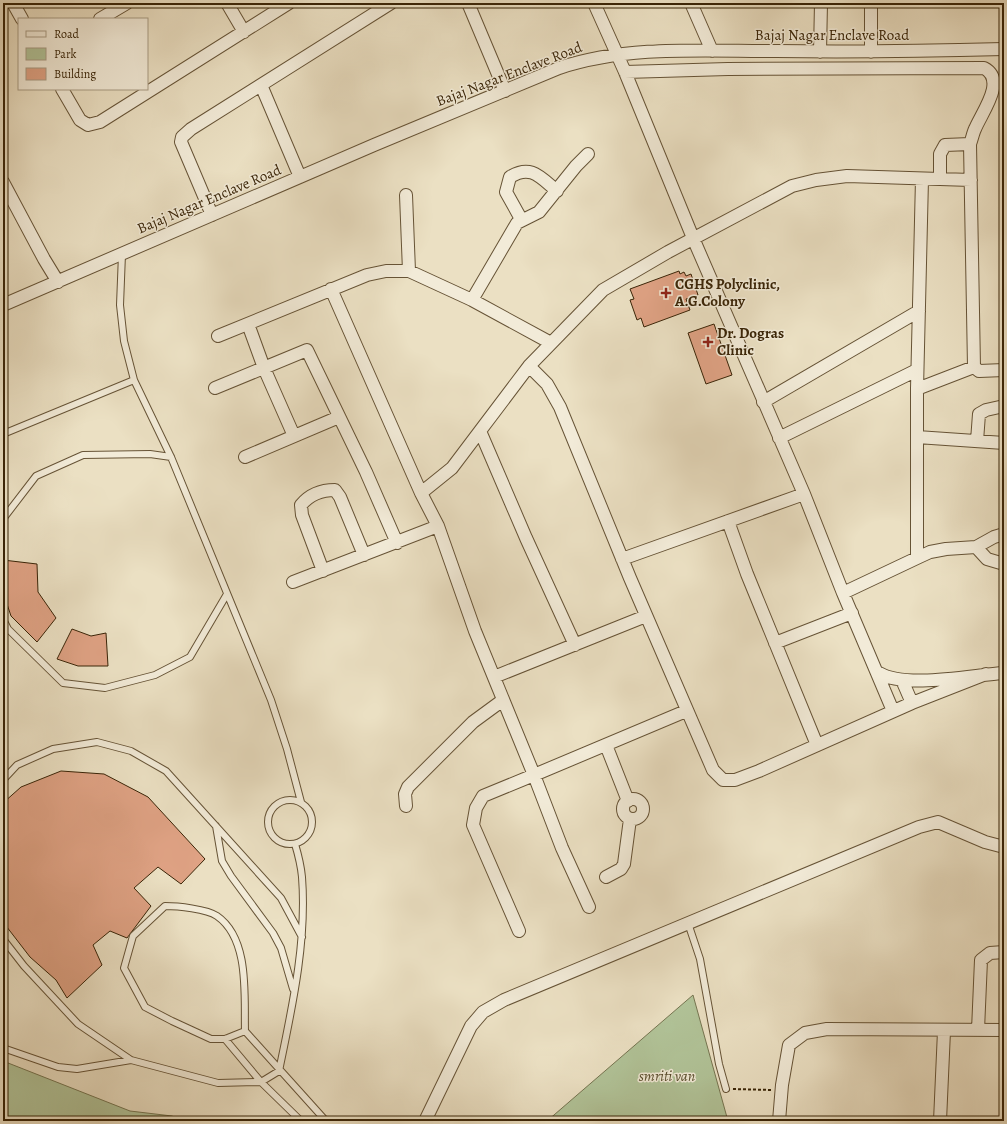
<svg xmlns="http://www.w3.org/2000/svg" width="1007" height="1124" viewBox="0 0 1007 1124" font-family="Alegreya,serif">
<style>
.green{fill:#b1c398;stroke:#757450}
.building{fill:#dfa284;stroke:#392407}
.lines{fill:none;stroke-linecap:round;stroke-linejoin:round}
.lane-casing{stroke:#665336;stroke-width:8}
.street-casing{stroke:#665336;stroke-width:14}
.path{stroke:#392407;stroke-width:2;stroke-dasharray:3 2;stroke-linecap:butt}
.lane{stroke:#f2ebd8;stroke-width:6}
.street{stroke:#f2ebd8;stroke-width:12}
.poi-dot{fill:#8f2418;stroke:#f2ebd8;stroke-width:1.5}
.labels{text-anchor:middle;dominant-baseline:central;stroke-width:3;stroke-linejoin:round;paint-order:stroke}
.street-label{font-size:15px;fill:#392407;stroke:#f2ebd8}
.poi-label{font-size:15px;font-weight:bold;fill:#392407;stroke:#f2ebd8;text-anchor:start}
.park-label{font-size:15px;font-style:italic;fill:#574c2b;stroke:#f2ebd8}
</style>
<rect width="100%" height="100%" fill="#ebe0c3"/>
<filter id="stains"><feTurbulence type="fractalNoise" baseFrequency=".005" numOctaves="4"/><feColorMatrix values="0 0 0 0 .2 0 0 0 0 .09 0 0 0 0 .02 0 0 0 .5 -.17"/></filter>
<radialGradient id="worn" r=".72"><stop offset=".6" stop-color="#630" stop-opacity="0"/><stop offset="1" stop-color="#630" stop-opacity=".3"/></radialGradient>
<path class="green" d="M693 995 728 1121H547Z
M3 1061 130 1111 172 1116 183 1121H3Z"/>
<path class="building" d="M679 271 680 274 684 272 686 276 691 274 698 295 686 299 690 310 644 327 641 318 637 320 630 300 634 299 630 289Z
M714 324 732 375 706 384 688 333Z
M3 560 37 564 38 592 56 618 37 642 11 616 3 592Z
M72 629 91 636 106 633 108 666H78L57 659Z
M61 771 104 774 148 797 205 859 181 884 158 867 134 888 151 906 127 938 110 931 93 945 102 965 67 998 56 980 30 957 3 922V803L21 787Z"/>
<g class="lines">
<g class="lane-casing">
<path id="lane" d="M122 254 120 305 124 341 134 380 171 457 271 700 287 749 301 802
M3 434 134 380
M3 519 36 476 83 455 150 454 171 457
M3 619 8 629 63 683 105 688 155 675 190 657 227 594
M3 780 17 765 53 749 97 742 131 751 166 771 281 898 302 937
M268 822a22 22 0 1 1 44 0a22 22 0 1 1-44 0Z
M216 826 222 861 231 876 273 933 281 948 293 989
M688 923 700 959 719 1064 726 1089
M3 939 24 966 78 1024 131 1060 218 1083 261 1082 279 1071C292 1008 307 942 302 877 301 866 298 854 295 844
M245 1031 225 1039H211L172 1021 145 1007 124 968 133 936 165 906C177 906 207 909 217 916 250 939 244 996 245 1031L326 1121
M225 1039 261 1082 301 1121
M3 1048 58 1067 77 1069 131 1060"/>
</g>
<g class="street-casing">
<path id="street" d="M13 3 22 19
M227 3 244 32
M468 3 505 91
M594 3 625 72 693 238 804 494 843 593 893 711
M691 3 712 51
M871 3V52
M100 19 127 3
M820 52 821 3
M625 72 728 69 984 68C1007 80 982 112 975 129 973 133 972 139 970 144L974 367 979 371 1004 370
M261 85 300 177
M62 89 80 120 88 125 100 122 289 3
M940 178V154L945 145 970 144
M3 182 44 259 58 282
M406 195 409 271 472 300 551 343
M212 215 181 142 182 137 191 129 391 3
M521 219 506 192 510 177C531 164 540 177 557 191
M331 289 421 493 438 526 475 631 534 775 686 711
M472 300 517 223 539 212 576 166 588 154
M3 305 374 145 559 68C629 45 703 51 776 51 852 52 928 51 1004 49
M248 324 264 368 294 436
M218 336 367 275 386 271H409
M529 366 547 384 560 407 630 578 713 770 723 780H735L759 771 912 703 986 674
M215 388 307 350 366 472 397 543
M917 389 974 367
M763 402 919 311
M480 431 526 538 575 645
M917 437 1004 443
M779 438 917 370
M977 441 979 414 986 410 1004 406
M245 457 339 417
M421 493 452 468 529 366 603 290 668 252 792 186 816 180 847 176 971 180
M728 521 747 574 817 745
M976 547 987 559 1004 564
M917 558 930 552 946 549 976 547 994 537 1004 534
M622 559 804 494
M323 571 302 515 301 505C310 494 321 490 335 490L340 497 364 555
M293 582 438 526
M843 593 917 558V389L922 179
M775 643 852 613
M879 673C906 689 972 675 1004 673
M494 677 646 616
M902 680 912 703
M606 745 628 801
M623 809a10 10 0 1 1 20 0a10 10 0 1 1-20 0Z
M406 806 405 794 408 787 473 722 503 700
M606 877 621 869 624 864 630 819
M519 931 473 825 476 808 483 796 534 775 562 848 589 907
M978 1030 981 960 990 953 1004 952
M425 1121 471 1026 483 1012 504 1000 919 827 938 822 985 842 1004 847
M779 1121 782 1085 789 1045 805 1033 827 1029 1004 1030
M940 1121 944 1031"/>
</g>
<path class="path" d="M733 1089 771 1090"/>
<use href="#lane" class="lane"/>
<use href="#street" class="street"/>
</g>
<g class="poi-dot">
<path d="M664 287h4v4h4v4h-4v4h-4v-4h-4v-4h4z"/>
<path d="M706 336h4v4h4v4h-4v4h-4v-4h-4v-4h4z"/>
</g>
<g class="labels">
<g class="street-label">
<text x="832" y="35">Bajaj Nagar Enclave Road</text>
<text transform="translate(509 74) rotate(-21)">Bajaj Nagar Enclave Road</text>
<text transform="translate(209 199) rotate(-23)">Bajaj Nagar Enclave Road</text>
</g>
<g class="poi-label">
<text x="675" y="284">CGHS Polyclinic,<tspan x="675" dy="17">A.G.Colony</tspan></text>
<text x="717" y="333">Dr. Dogras<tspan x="717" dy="17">Clinic</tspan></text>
</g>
<g class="park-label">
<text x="667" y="1076">smriti van</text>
</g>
</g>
<rect width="1007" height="1124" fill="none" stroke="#ebe0c3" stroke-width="16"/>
<rect x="4" y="4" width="999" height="1116" fill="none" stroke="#392407" stroke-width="2"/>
<rect x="8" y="8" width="991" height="1108" fill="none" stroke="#392407"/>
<rect x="18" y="18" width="130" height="72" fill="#f2ebd8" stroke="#a89b84"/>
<rect x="26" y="31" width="20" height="6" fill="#f2ebd8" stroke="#a89b84"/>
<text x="54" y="38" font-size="12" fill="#392407">Road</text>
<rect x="26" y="48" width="20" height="12" fill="#b1c398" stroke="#a89b84"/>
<text x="54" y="58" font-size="12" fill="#392407">Park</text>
<rect x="26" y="68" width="20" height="12" fill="#dfa284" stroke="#a89b84"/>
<text x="54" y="78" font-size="12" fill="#392407">Building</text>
<rect width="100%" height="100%" filter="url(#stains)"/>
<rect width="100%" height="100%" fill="url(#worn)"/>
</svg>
